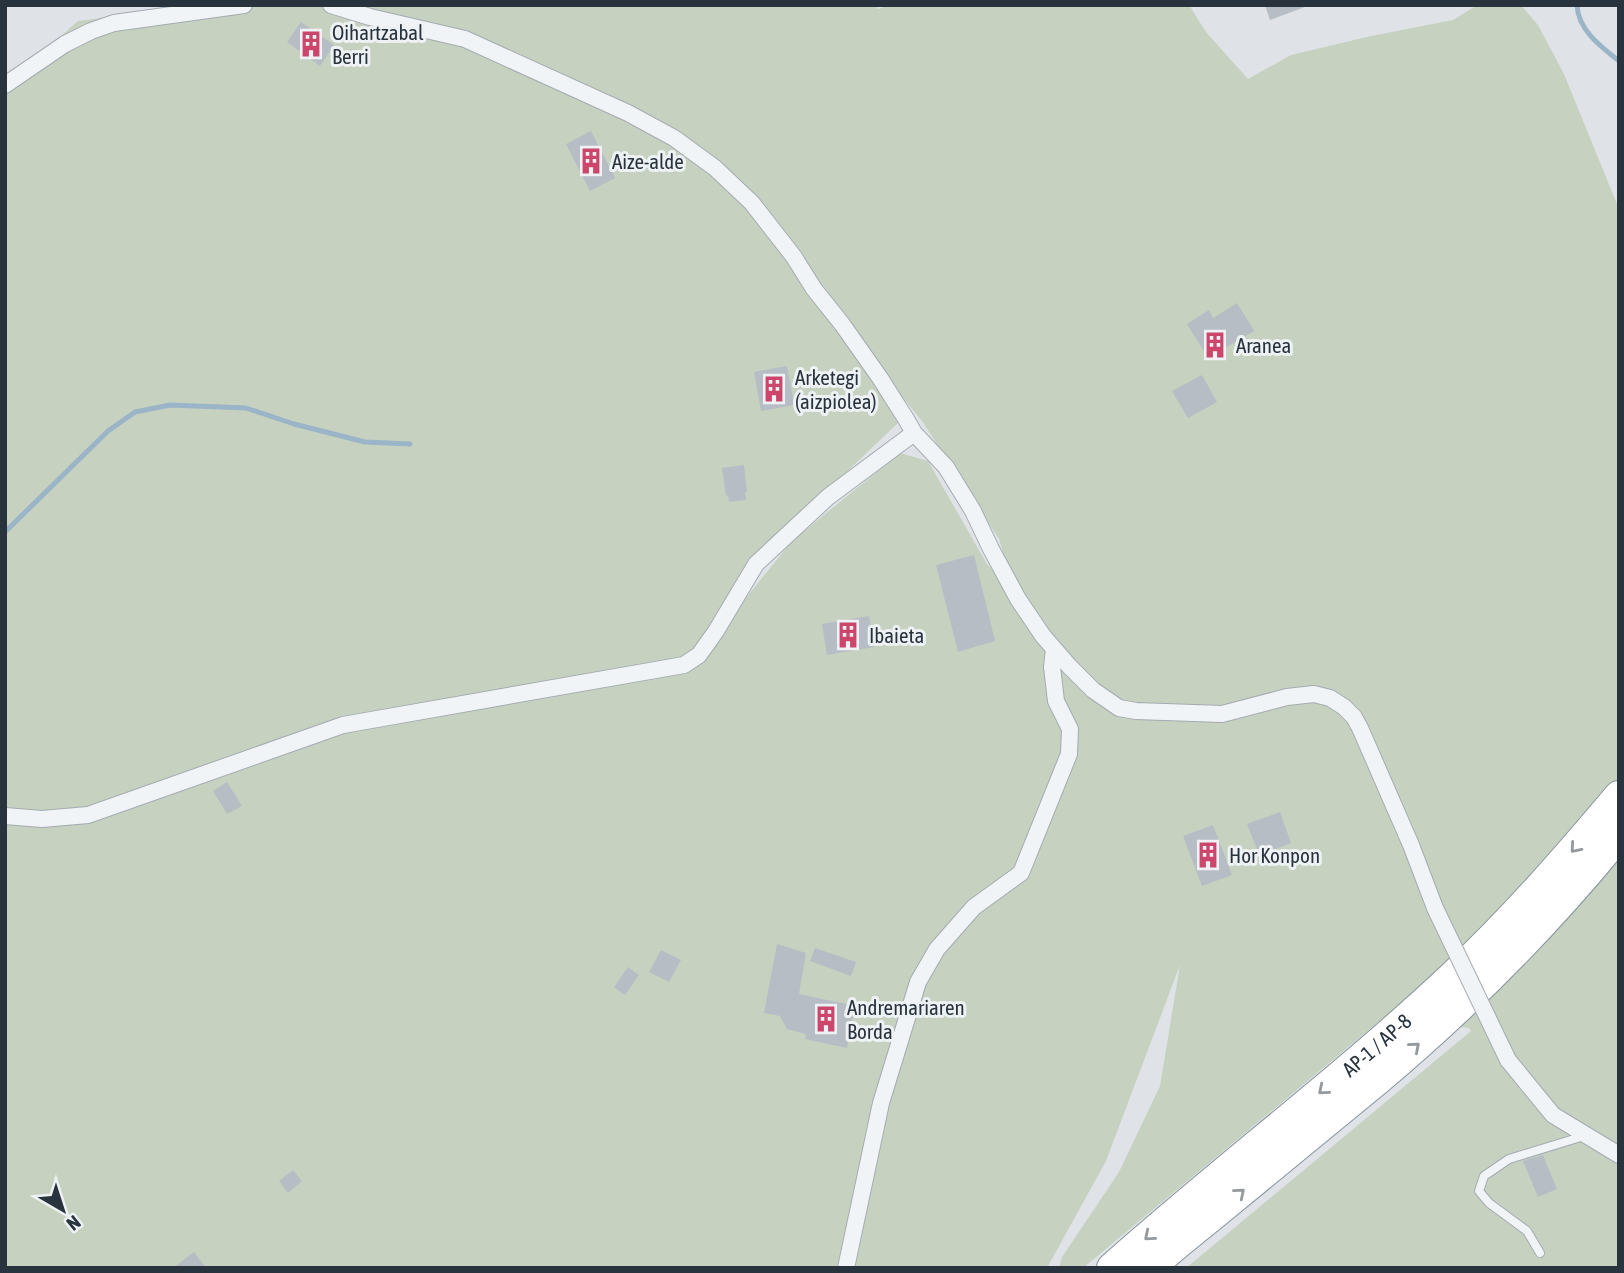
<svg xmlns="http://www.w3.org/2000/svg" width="1624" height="1273" viewBox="0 0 1624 1273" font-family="'Asap Condensed',sans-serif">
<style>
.green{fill:#c7d1c0;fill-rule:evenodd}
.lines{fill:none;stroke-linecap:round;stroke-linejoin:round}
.stream{stroke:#9ab5c7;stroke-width:5}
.building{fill:#b6bdc4}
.service-casing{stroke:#a4abb2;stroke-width:10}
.minor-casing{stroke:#a4abb2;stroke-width:18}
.motorway-casing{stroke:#86939e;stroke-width:32}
.service{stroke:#f1f4f6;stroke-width:8}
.minor{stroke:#f1f4f6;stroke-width:16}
.motorway{stroke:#fff;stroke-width:30}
.minor-bridge-casing{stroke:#a4abb2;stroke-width:18;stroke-linecap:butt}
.minor-bridge{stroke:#f1f4f6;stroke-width:16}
.oneway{stroke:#94999e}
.labels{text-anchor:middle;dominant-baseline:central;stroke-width:6;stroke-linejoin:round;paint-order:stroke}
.poi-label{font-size:21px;fill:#28333e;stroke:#eef2f5;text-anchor:start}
.street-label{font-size:21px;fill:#28333e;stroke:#eef2f5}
</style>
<rect width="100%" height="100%" fill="#dfe3e8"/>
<path class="green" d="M208 5H875L878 9 890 5H1189L1206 32 1248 79 1291 55 1371 36 1453 20 1477 5H1521L1538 25 1564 74 1619 209V1268H1186L1471 1031 1469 1028 1383 1018 1083 1268H1059L1062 1257 1119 1172 1160 1086 1180 965 1106 1161 1047 1268H5V85L78 21ZM820 296 922 421 999 539 1017 597 987 564 928 461 900 453 792 541 703 651 787 529 900 421Z"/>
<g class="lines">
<path class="stream" d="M1577 5C1578 30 1601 47 1619 61
M5 532 108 431 135 412 170 405 246 408 294 424 365 442 410 444"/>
</g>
<path class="building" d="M1265 5H1305V7L1270 20Z
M301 22 334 45 320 66 287 42Z
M591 131 615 178 590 191 566 144Z
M1237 303 1254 331 1208 358 1187 324 1209 310 1213 318Z
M787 366 794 405 761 411 754 372Z
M1202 375 1217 402 1188 418 1172 391Z
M744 465 747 492H745L746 500 729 502 728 495 726 496 722 468Z
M974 555 995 641 958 652 936 565Z
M869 616 874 647 827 655 822 624Z
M227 782 242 806 227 814 213 791Z
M1280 812 1291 843 1275 849 1271 858 1262 862 1247 824Z
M1213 825 1232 875 1202 886 1183 836Z
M777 944 806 953 799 994 855 1006 847 1048 805 1039 806 1034 787 1029 780 1016 764 1013Z
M815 948 856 962 851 976 810 961Z
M661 950 681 960 669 982 649 972Z
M628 967 639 975 625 995 614 987Z
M1543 1155 1557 1189 1538 1197 1523 1161Z
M293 1170 302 1181 288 1193 279 1181Z
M194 1252 206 1268H173Z"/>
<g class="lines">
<g class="service-casing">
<path id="service" d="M1540 1253 1527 1231 1489 1203 1479 1191 1484 1176 1509 1159 1584 1136"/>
</g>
<g class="minor-casing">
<path id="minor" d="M331 5 370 17 465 39 628 113 674 138 715 168 752 203 794 257 814 289 842 324 880 378 906 419 914 433 946 467 973 511 991 549 1018 599 1043 636 1069 666 1093 690 1119 708 1136 711 1222 714 1287 697 1314 694 1330 698 1344 707 1354 717 1360 728 1411 845 1435 908
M5 85 65 44 91 31 114 23 244 5
M5 816 42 819 88 815 343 725 684 665 699 655 716 631 756 564 828 497 914 433
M1508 1060 1553 1115 1619 1155
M846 1268 881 1103 918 982 937 949 974 907 1021 873 1069 754 1070 729 1056 701 1052 667 1054 649"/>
</g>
<g class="motorway-casing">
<g id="motorway">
<path id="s1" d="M1112 1268C1223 1169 1342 1080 1450 979 1511 922 1566 859 1619 796"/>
<path d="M1150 1268C1172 1247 1196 1229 1219 1210 1271 1167 1324 1124 1376 1081 1464 1007 1546 925 1619 835"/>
</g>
</g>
<use href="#service" class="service"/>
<use href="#minor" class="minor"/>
<use href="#motorway" class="motorway"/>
<g class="minor-bridge-casing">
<path id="minor-bridge" d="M1435 908 1508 1060"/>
</g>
<use href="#minor-bridge" class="minor-bridge"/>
</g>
<defs><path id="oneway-chevron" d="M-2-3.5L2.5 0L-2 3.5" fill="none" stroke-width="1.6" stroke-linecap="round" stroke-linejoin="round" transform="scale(1.75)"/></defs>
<g class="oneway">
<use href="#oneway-chevron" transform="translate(1575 848) rotate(131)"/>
<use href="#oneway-chevron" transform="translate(1415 1047) rotate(-41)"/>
<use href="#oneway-chevron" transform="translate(1323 1090) rotate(140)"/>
<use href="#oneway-chevron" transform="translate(1240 1193) rotate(-40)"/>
<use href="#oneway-chevron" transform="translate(1149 1236) rotate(140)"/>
</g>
<defs>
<g id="building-bare" transform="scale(2.1)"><path d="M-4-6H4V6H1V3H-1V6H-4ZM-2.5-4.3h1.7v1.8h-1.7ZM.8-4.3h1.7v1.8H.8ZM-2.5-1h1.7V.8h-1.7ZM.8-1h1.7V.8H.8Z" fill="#cb466a" stroke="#eef2f5" stroke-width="2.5" paint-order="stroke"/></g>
</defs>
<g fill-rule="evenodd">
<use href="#building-bare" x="311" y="44"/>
<use href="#building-bare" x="591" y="161"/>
<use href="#building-bare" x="1215" y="345"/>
<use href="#building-bare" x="774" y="389"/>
<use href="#building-bare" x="848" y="635"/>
<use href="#building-bare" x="1208" y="855"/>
<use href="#building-bare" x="826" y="1019"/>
</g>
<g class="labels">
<g class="poi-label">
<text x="332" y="32">Oihartzabal<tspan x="332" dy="24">Berri</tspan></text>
<text x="612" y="161">Aize-alde</text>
<text x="1236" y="345">Aranea</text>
<text x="795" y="377">Arketegi<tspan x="795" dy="24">(aizpiolea)</tspan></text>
<text x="869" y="635">Ibaieta</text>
<text x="1229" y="855">Hor Konpon</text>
<text x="847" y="1007">Andremariaren<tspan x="847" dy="24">Borda</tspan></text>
</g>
<g class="street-label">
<text stroke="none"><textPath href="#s1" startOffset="346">AP-1 / AP-8</textPath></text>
</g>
</g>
<rect width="1624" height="1273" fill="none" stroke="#28333e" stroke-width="14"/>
<g transform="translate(63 1210) rotate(141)" stroke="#eef2f5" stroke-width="5" paint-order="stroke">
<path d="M0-5L12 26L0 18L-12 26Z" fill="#28333e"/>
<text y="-10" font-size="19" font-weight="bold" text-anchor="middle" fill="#28333e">N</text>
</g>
</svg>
